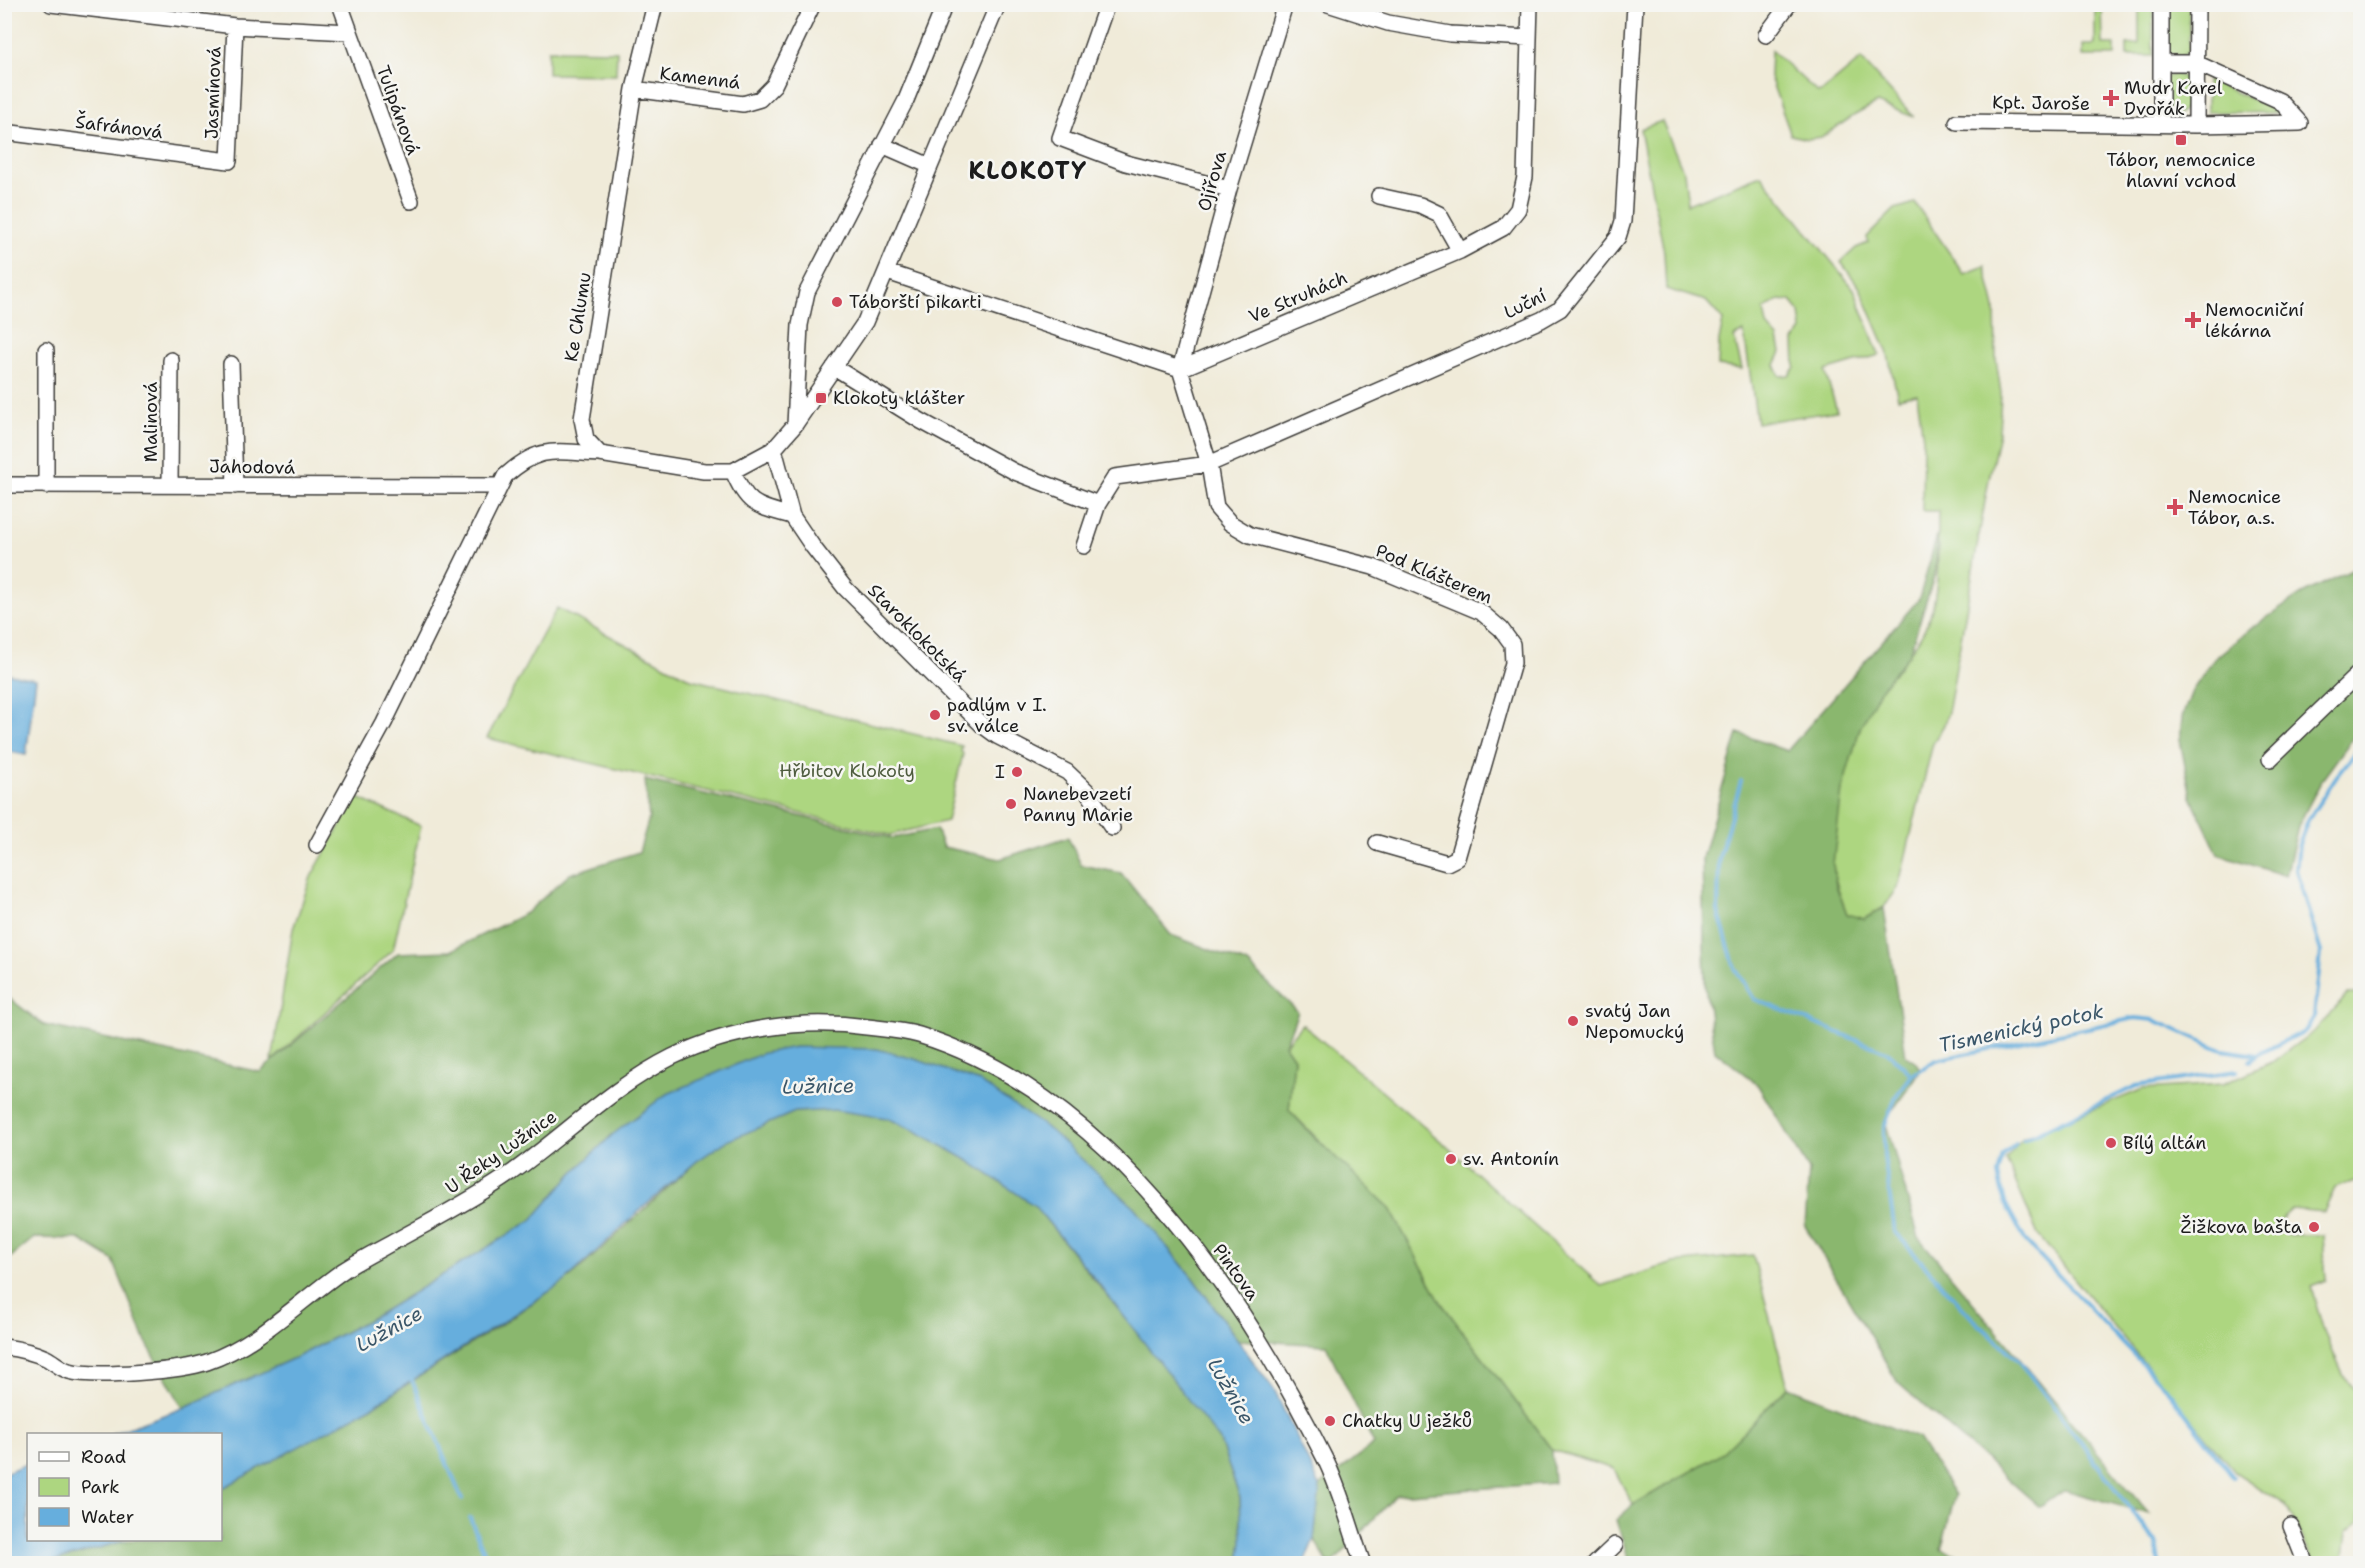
<svg xmlns="http://www.w3.org/2000/svg" width="2365" height="1568" viewBox="0 0 2365 1568" font-family="'Shantell Sans',sans-serif">
<style>
.green{fill:#add680;stroke:#64794e;stroke-width:1.5;fill-rule:evenodd}
.forest{fill:#8ab76e;stroke:#536a45;stroke-width:1.5}
.water{fill:#66aedd;stroke:#41657c;stroke-width:1.5}
.lines{fill:none;stroke-linecap:round;stroke-linejoin:round}
.stream{stroke:#66aedd;stroke-width:4}
.minor-casing{stroke:#3c3b38;stroke-width:18}
.minor{stroke:#fff;stroke-width:15}
.poi-dot{fill:#d1495b;stroke:#f6f6f2;stroke-width:2}
.labels{text-anchor:middle;dominant-baseline:central;stroke-width:5;stroke-linejoin:round;paint-order:stroke}
.street-label{font-size:18px;fill:#1c1c1c;stroke:#f6f6f2}
.poi-label{font-size:18px;fill:#1c1c1c;stroke:#f6f6f2;text-anchor:start}
.park-label{font-size:18px;fill:#4f5d3f;stroke:#f6f6f2}
.water-label{font-size:20px;font-style:italic;fill:#3a5669;stroke:#f6f6f2}
.district-label{font-size:24px;font-weight:bold;letter-spacing:1.5px;fill:#1c1c1c;stroke:#f6f6f2}
</style>
<rect width="100%" height="100%" fill="#f6f6f2"/>
<filter id="ink" filterUnits="userSpaceOnUse"><feTurbulence type="fractalNoise" baseFrequency=".0167" numOctaves="2"/><feDisplacementMap in="SourceGraphic" scale="12" xChannelSelector="R" yChannelSelector="G"/><feConvolveMatrix kernelMatrix="1 2 1 2 8 2 1 2 1" color-interpolation-filters="sRGB"/></filter>
<filter id="wash" filterUnits="userSpaceOnUse"><feTurbulence type="fractalNoise" baseFrequency=".008" numOctaves="4" result="noise"/><feDisplacementMap in="SourceGraphic" scale="24" xChannelSelector="R" yChannelSelector="G"/><feGaussianBlur stdDeviation="1.35" result="paint"/><feColorMatrix in="noise" values="0 0 0 0 0 0 0 0 0 0 0 0 0 0 0 0 0 1.4 0 .05"/><feComposite in="paint" operator="in"/></filter>
<g filter="url(#wash)">
<rect width="100%" height="100%" fill="#f0ebd9"/>
<path class="green" d="M2095 5H2102L2103 45H2115V56H2083V45H2095Z
M2139 5H2153V56H2127V45L2139 44Z
M2165 5H2189V52L2181 56 2165 52Z
M548 50 617 51 616 75 548 74Z
M1771 50 1818 93 1823 91 1861 59 1914 117 1877 103 1855 115 1822 137 1807 139 1791 135 1770 77Z
M2175 74 2188 78C2188 92 2193 109 2177 114L2166 108 2165 77Z
M2207 80 2277 110 2280 113 2207 112Z
M1662 121 1684 173 1688 204 1761 175 1854 289 1879 355 1825 371 1837 411 1757 423 1744 332 1734 337 1742 369 1718 366 1719 341 1723 320 1706 301 1666 289 1664 252 1640 129ZM1778 300 1791 301 1800 312 1802 330 1794 341 1795 367 1789 375 1780 376 1775 365 1781 352 1778 338 1767 326 1764 310Z
M1915 203 1964 274 1985 266 1995 308 1996 359 2001 393 1999 433 1988 484 1949 708 1944 725 1933 743 1898 888 1884 907 1864 919 1847 914C1841 898 1835 883 1833 866 1830 821 1854 723 1882 687 1901 664 1920 644 1930 616 1941 584 1937 545 1938 511H1922L1923 439 1917 394 1898 398 1887 351 1860 288 1841 262 1856 248 1868 243 1867 237 1895 209Z
M557 608 691 679 962 746 961 751 963 754 947 821 890 835 487 738Z
M356 797 421 826 393 950 272 1061 293 929 311 877Z
M2348 994H2360V1179L2335 1188 2324 1212 2292 1209 2280 1220 2286 1235H2323L2326 1281 2311 1287 2325 1334 2344 1377 2360 1395V1521L2347 1532 2343 1563H2315L2286 1505 2235 1472 2038 1235 2006 1159 2023 1138 2143 1089 2223 1084 2272 1062 2317 1029Z
M1302 1024 1443 1143 1601 1286 1674 1263 1753 1255 1788 1387 1722 1453 1633 1505 1614 1469 1552 1450 1442 1304 1389 1207 1357 1179 1289 1110 1294 1058 1285 1045Z"/>
<path class="forest" d="M1937 535 1936 570 1909 655 1882 687 1860 728 1842 790 1833 864 1836 885 1847 914 1864 919 1884 908 1906 1056 1916 1063 1921 1070 1885 1121 1919 1238 2149 1514 2065 1490 2040 1507 1898 1383 1805 1226 1809 1170 1757 1084 1715 1051 1705 986 1702 858 1738 733 1787 751 1919 599Z
M2360 566V732L2355 735 2322 780 2298 826 2286 876 2218 854 2191 797 2180 740 2182 717 2192 691 2214 659 2253 627 2302 594Z
M645 780 893 838 936 829 943 847 1000 859 1068 837 1081 865 1121 873 1171 935 1248 964 1298 1012 1285 1045 1294 1058 1289 1110 1314 1137 1389 1207 1442 1304 1552 1450 1554 1483 1396 1495 1333 1563H1328L1314 1539 1320 1486 1374 1444 1326 1345 1238 1340 1192 1277 1134 1207 980 1082 612 1135 573 1173 532 1220 374 1317 299 1356 183 1408 145 1340 113 1260 79 1239 34 1238 5 1262V995L44 1025 260 1072 398 953 450 951 526 913 570 874 639 852 649 818Z
M834 1110 887 1118 916 1131 969 1161 1035 1206 1159 1360 1220 1441 1240 1498 1242 1541 1239 1564H5V1560L55 1561 127 1540H220L221 1489 373 1406 497 1327 572 1276 697 1161 727 1141 795 1112Z
M1788 1387 1918 1438 1955 1495 1941 1550 1977 1560V1563H1630L1616 1520 1633 1505 1722 1453Z"/>
<path class="water" d="M4 673 36 679 26 755 5 751Z
M795 1047 877 1049 918 1060 980 1082 1051 1131 1134 1207 1192 1277 1274 1390 1320 1486 1314 1539 1304 1563H1239L1242 1541 1240 1498 1220 1441 1096 1280 1035 1206 969 1161 916 1131 887 1118 834 1110 795 1112 727 1141 697 1161 639 1211 564 1282 373 1406 221 1489 220 1434H111L183 1408 299 1356 374 1317 532 1220 573 1173 612 1135 665 1095 763 1053Z
M28 1463V1540H127L55 1561 5 1560V1473Z"/>
<g class="lines">
<path class="stream" d="M1741 781 1719 858 1718 911 1735 968 1754 999 1889 1053 1912 1075
M2250 1061 2257 1055
M2023 1140 2136 1086 2237 1071
M2016 1144 2003 1155 1998 1175 2005 1203 2025 1240 2170 1393 2233 1477
M411 1378 462 1499
M470 1518 489 1564
M2160 1564 2157 1544 2021 1363 1971 1317 1895 1232 1884 1156V1127L1896 1097 1912 1075 1936 1060 2135 1018 2154 1020 2222 1050 2257 1055 2306 1030 2314 1017 2321 952 2296 870 2299 844 2308 820 2336 777 2360 747"/>
</g>
</g>
<g filter="url(#ink)">
<g class="lines">
<g class="minor-casing">
<path id="minor" d="M51 4 235 26 349 32
M340 4 411 201
M655 4 634 89 582 419 586 439 600 454 704 471H733L774 449 794 426 865 322 998 4
M1107 4 1060 138 1126 163 1229 189
M1328 4 1388 23 1450 34 1529 38
M2161 4V124
M1766 35 1789 4
M2161 63H2196L2280 101 2300 123
M634 89 743 104 760 99 774 85 813 4
M1957 122 2196 125 2300 123
M2196 125 2197 4
M4 132 229 161 235 26
M882 145 930 166
M1379 196 1420 205 1439 214 1460 251
M887 272 1180 369 1460 251 1503 228 1518 209 1525 177 1530 4
M231 364 235 486
M834 367 921 421 1015 472 1098 504 1115 477 1209 464 1541 320 1560 309 1618 237 1623 221 1635 4
M1180 369 1209 464 1216 507 1230 523 1250 535 1373 567 1481 612 1501 629 1512 644 1513 663 1457 858 1447 863 1377 843
M1180 369 1229 189 1285 4
M795 425 800 325 807 292 906 100 945 4
M774 449 792 516 813 547 845 588 982 725 997 736 1067 772 1087 791 1112 828
M733 471C747 506 757 506 792 516
M4 485 499 486
M170 485 171 360
M46 486V350
M1084 546 1098 504
M2270 759 2360 672
M317 845 384 723 505 476C541 444 555 452 600 454
M4 1347C19 1349 33 1352 46 1358 54 1362 61 1369 69 1371 94 1378 182 1371 207 1362 259 1344 299 1301 344 1270 361 1259 379 1250 397 1240 435 1219 474 1199 510 1174 564 1136 612 1087 672 1057 732 1028 802 1018 867 1027 884 1029 902 1030 919 1035 1105 1092 1241 1290 1324 1457 1341 1490 1350 1529 1363 1564
M2291 1526 2306 1564
M1595 1564 1615 1545"/>
</g>
<use href="#minor" class="minor"/>
</g>
</g>
<g class="poi-dot">
<path d="M2108 89h6v6h6v6h-6v6h-6v-6h-6v-6h6z"/>
<rect x="2175" y="134" width="12" height="12" rx="3"/>
<circle cx="837" cy="302" r="6"/>
<path d="M2190 311h6v6h6v6h-6v6h-6v-6h-6v-6h6z"/>
<rect x="815" y="392" width="12" height="12" rx="3"/>
<path d="M2172 498h6v6h6v6h-6v6h-6v-6h-6v-6h6z"/>
<circle cx="935" cy="715" r="6"/>
<circle cx="1017" cy="772" r="6"/>
<circle cx="1011" cy="804" r="6"/>
<circle cx="1573" cy="1021" r="6"/>
<circle cx="2111" cy="1143" r="6"/>
<circle cx="1451" cy="1159" r="6"/>
<circle cx="2314" cy="1227" r="6"/>
<circle cx="1330" cy="1421" r="6"/>
</g>
<g class="labels">
<g class="street-label">
<text transform="translate(700 78) rotate(7)">Kamenná</text>
<text transform="translate(213 93) rotate(-88)">Jasmínová</text>
<text transform="translate(2041 103) rotate(1)">Kpt. Jaroše</text>
<text transform="translate(398 110) rotate(70)">Tulipánová</text>
<text transform="translate(119 127) rotate(7)">Šafránová</text>
<text transform="translate(1212 181) rotate(-74)">Ojířova</text>
<text transform="translate(1298 297) rotate(-23)">Ve Struhách</text>
<text transform="translate(1525 304) rotate(-26)">Luční</text>
<text transform="translate(578 317) rotate(-81)">Ke Chlumu</text>
<text transform="translate(151 422) rotate(-90)">Malinová</text>
<text transform="translate(252 467) rotate(1)">Jahodová</text>
<text transform="translate(1434 574) rotate(23)">Pod Klášterem</text>
<text transform="translate(917 633) rotate(45)">Staroklokotská</text>
<text transform="translate(501 1152) rotate(-35)">U Řeky Lužnice</text>
<text transform="translate(1236 1272) rotate(54)">Pintova</text>
</g>
<g class="poi-label">
<text x="2124" y="88">Mudr Karel<tspan x="2124" dy="21">Dvořák</tspan></text>
<text x="2181" y="160" text-anchor="middle">Tábor, nemocnice<tspan x="2181" dy="21">hlavní vchod</tspan></text>
<text x="849" y="302">Táborští pikarti</text>
<text x="2205" y="310">Nemocniční<tspan x="2205" dy="21">lékárna</tspan></text>
<text x="833" y="398">Klokoty klášter</text>
<text x="2188" y="497">Nemocnice<tspan x="2188" dy="21">Tábor, a.s.</tspan></text>
<text x="947" y="705">padlým v I.<tspan x="947" dy="21">sv. válce</tspan></text>
<text x="1005" y="772" text-anchor="end">I</text>
<text x="1023" y="794">Nanebevzetí<tspan x="1023" dy="21">Panny Marie</tspan></text>
<text x="1585" y="1011">svatý Jan<tspan x="1585" dy="21">Nepomucký</tspan></text>
<text x="2123" y="1143">Bílý altán</text>
<text x="1463" y="1159">sv. Antonín</text>
<text x="2302" y="1227" text-anchor="end">Žižkova bašta</text>
<text x="1342" y="1421">Chatky U ježků</text>
</g>
<g class="park-label">
<text x="847" y="771">Hřbitov Klokoty</text>
</g>
<g class="water-label">
<text transform="translate(2021 1028) rotate(-12)">Tismenický potok</text>
<text transform="translate(818 1086) rotate(-1)">Lužnice</text>
<text transform="translate(389 1329) rotate(-29)">Lužnice</text>
<text transform="translate(1231 1391) rotate(60)">Lužnice</text>
</g>
<g class="district-label">
<text x="1028" y="171">KLOKOTY</text>
</g>
</g>
<rect width="2365" height="1568" fill="none" stroke="#f6f6f2" stroke-width="24"/>
<rect x="27" y="1433" width="195" height="108" fill="#f6f6f2" stroke="#9f9f9c" stroke-width="1.5"/>
<rect x="39" y="1452" width="30" height="9" fill="#ffffff" stroke="#9f9f9c" stroke-width="1.5"/>
<text x="81" y="1463" font-size="18" fill="#1c1c1c">Road</text>
<rect x="39" y="1478" width="30" height="18" fill="#add680" stroke="#9f9f9c" stroke-width="1.5"/>
<text x="81" y="1493" font-size="18" fill="#1c1c1c">Park</text>
<rect x="39" y="1508" width="30" height="18" fill="#66aedd" stroke="#9f9f9c" stroke-width="1.5"/>
<text x="81" y="1523" font-size="18" fill="#1c1c1c">Water</text>
</svg>
